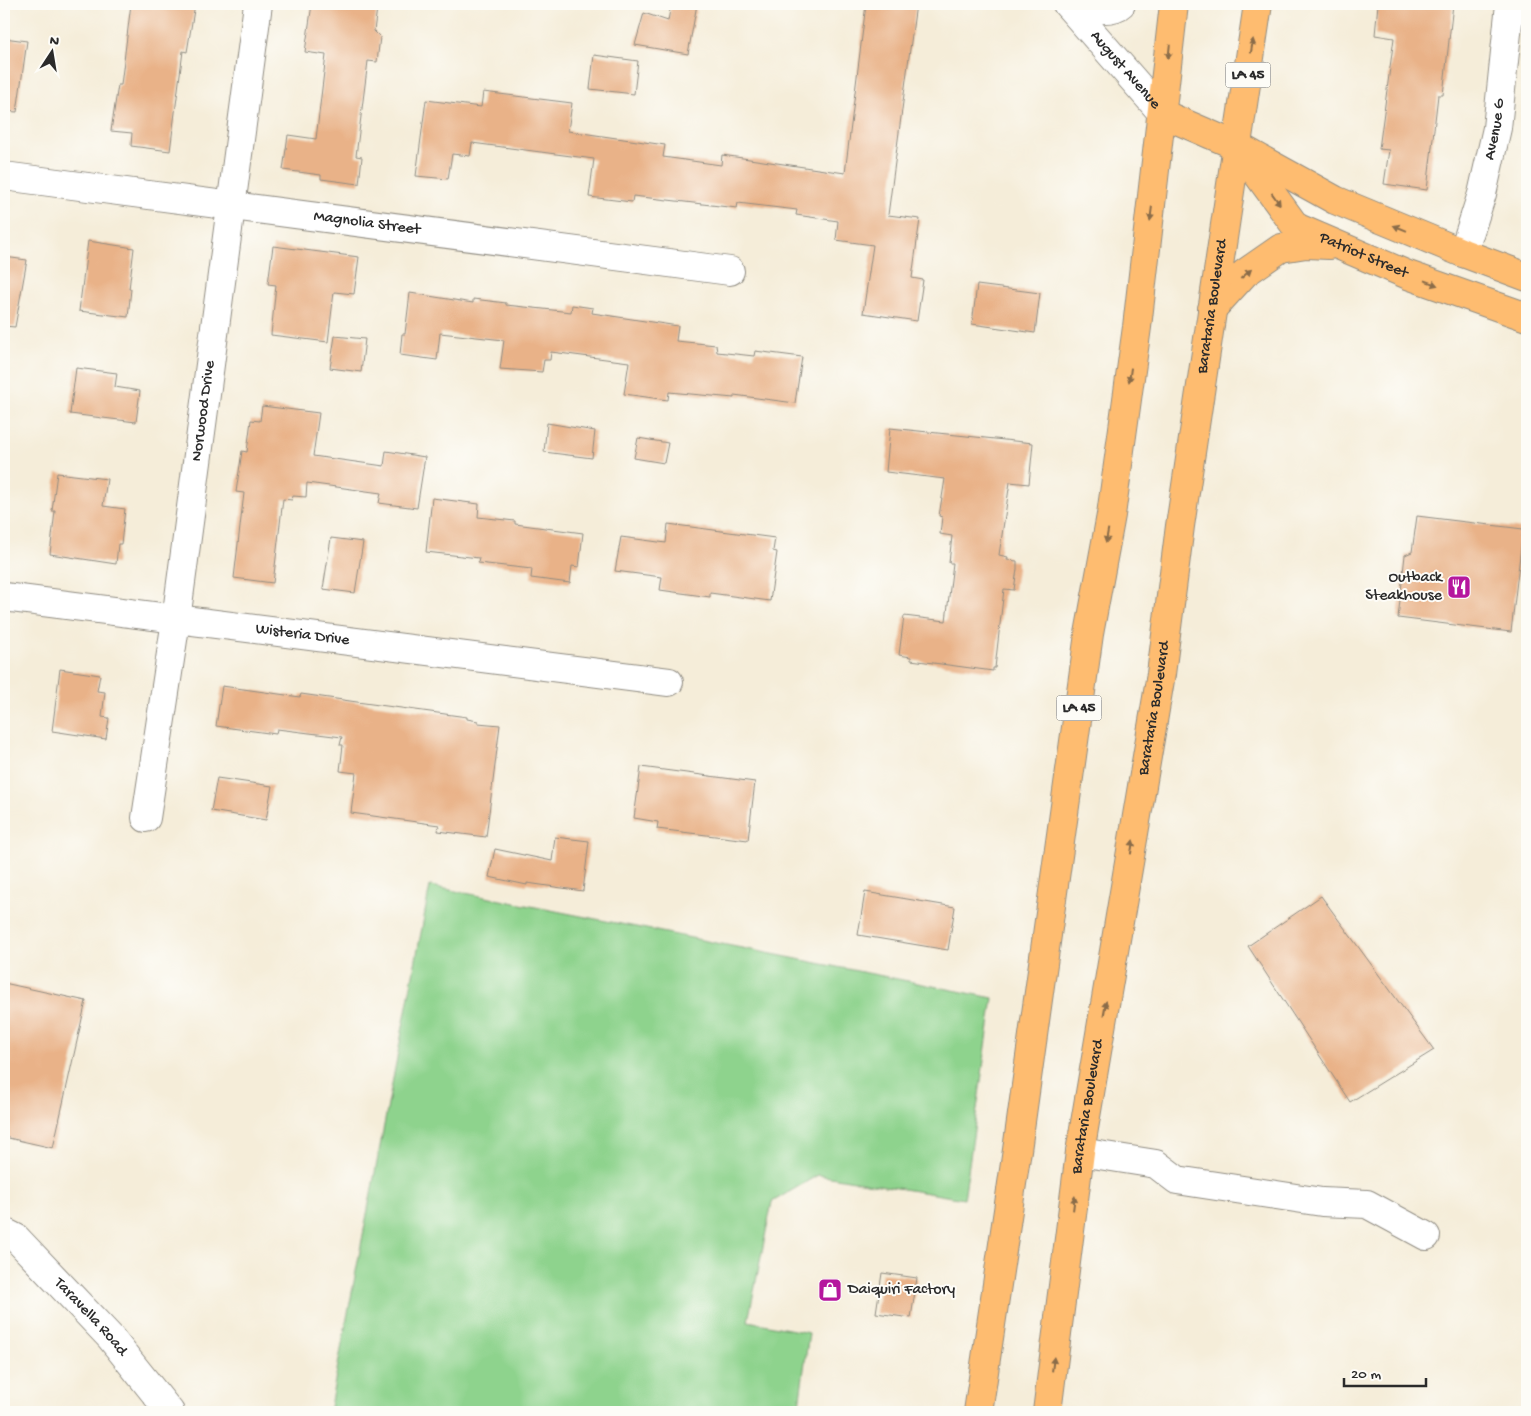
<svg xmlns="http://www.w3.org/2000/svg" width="1531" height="1416" viewBox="0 0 1531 1416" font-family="'Gochi Hand',sans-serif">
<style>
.green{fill:#8ed38d;stroke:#5c7f5c}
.building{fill:#e9b288}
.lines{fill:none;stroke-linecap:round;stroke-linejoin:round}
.minor-casing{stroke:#908c82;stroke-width:30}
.major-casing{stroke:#908c82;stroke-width:30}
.minor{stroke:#fff;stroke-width:28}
.major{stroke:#febc70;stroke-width:28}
.oneway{fill:#8a6c4a}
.labels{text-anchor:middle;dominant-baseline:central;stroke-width:4;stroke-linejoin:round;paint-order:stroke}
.shield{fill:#fdfcf7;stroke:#6a6a68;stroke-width:1}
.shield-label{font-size:15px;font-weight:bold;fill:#2b2b2b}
.street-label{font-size:16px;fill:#2b2b2b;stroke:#fdfcf7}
.poi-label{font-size:16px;fill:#2b2b2b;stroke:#fdfcf7;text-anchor:end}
</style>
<rect width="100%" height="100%" fill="#fdfcf7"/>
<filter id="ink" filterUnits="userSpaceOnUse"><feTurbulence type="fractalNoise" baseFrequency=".02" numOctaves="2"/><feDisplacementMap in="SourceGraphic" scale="10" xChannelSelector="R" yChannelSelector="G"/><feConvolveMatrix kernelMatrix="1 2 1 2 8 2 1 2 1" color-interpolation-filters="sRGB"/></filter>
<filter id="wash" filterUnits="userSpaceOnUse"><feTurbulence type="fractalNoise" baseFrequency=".0096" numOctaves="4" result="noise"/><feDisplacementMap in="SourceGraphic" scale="20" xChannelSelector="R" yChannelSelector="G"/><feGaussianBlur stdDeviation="1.12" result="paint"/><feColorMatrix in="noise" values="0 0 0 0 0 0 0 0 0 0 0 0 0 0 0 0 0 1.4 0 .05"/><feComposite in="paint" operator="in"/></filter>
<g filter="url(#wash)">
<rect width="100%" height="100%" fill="#f5edd9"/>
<path class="green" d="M430 886 993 998 964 1199 818 1175 772 1202 748 1321 809 1333 798 1412H329Z"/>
<g id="blocks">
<path class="building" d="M131 4H195L187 52 183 51 170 151 131 146 132 133 111 131 118 85H121Z
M312 4H345L377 8 374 31 380 37 377 62 368 61 356 156 362 157 359 184 321 179V175L283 170 288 135 316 139 326 55 305 52Z
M671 4H697L688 54 635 45 644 13 668 21Z
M866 4H916L888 215 920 219 912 278 923 280 917 321 863 313 873 245 836 240 838 221 796 215 797 210 738 203 737 208 633 196 632 202 589 197 594 159 472 143 470 156 452 154 448 179 416 176 426 100 481 107 483 92 572 103 568 131 665 145 663 157 721 165 722 155 845 173Z
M1378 4H1453L1443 95H1438L1427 190 1384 184 1389 150 1379 149 1394 38 1375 35Z
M4 38 27 41 17 112 4 111Z
M594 55 638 61 634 94 590 89Z
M88 241 134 248 129 289H131L128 317 79 311Z
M273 246 359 257 354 294 334 292 328 342 271 335 276 285 268 284Z
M4 257 27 260 15 327 4 326Z
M977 285 1040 293 1035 333 972 324Z
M410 293 473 303V299L506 303V305L571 312 572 305 593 308 592 313 678 326 676 341 716 345 717 352 754 356 755 351 802 357 795 403 734 395V398L669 392 668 400 624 394 629 362 551 352 550 360H544L542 372 500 369 504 340 440 333 437 360 400 355 402 334H405Z
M335 336 365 339 361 372 330 368Z
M76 368 117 373 115 387 140 391 136 422 70 414Z
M262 406 319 413 313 456 384 466 386 451 425 457 417 508 379 503 381 493 307 483 306 497 293 496 292 500 283 499 273 583 234 578 244 493 236 492 242 451 247 452 251 420 260 421Z
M547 423 595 431 592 458 544 452Z
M890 428 1033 443 1029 484 1010 482 999 555 1008 557 1007 560 1017 561V569L1014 590 1004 589 995 668H993V671L911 660V657L899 655 904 616 946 621 953 563H949L952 536 940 534 942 517 939 516 945 479 886 472Z
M638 438 668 443 664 463 634 458Z
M57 473 107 479 103 506 125 509 121 544H118L116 564 50 554 55 511H52Z
M432 498 479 504 478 517 515 521V524L583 533 579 567 572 566 570 583 531 578 532 569 478 563 479 558 426 552Z
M1417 516 1523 529 1511 632 1398 618 1405 555 1412 552Z
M668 524 775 538 773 551 777 552 770 601 710 593V597L660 590 662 577 615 571 621 537 666 543Z
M331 538 363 542 355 593 323 589Z
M60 669 100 675 97 691 105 692 102 717 109 718 106 739 52 731Z
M222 686 300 697 301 694 357 702 467 717V719L478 721V723L500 725 486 837 438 831 439 825 351 813 356 773 340 771 343 745H340L342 737 277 729 276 734 216 726Z
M641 767 755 782 748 840 657 829 658 822 634 818Z
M217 778 272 786 266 820 211 811Z
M555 837 589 841 583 891 527 883V885L489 877 495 849 552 861Z
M865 892 955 907 948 950 858 935Z
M1321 896 1434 1050 1350 1102 1248 946Z
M4 983 86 1001 53 1148 4 1137Z
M882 1273 917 1278 911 1318 876 1313Z"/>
</g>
</g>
<g filter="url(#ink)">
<use href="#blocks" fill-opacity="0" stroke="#908c82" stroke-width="1"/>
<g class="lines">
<g class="minor-casing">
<g id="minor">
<path id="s1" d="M1067 4 1163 114"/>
<path d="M1068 5C1081 7 1111 14 1121 4"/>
<path id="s2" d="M4 176 730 271"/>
<path id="s3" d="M1463 253 1482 194 1497 128 1510 4"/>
<path id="s4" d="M4 597 669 682"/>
<path id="s5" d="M146 818 176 620 258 4"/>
<path d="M1080 1152 1156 1164 1177 1180 1322 1202 1367 1204 1426 1236"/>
<path id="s6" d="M4 1232 16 1238 110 1337 170 1412"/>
</g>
</g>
<g class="major-casing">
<g id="major">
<path d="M1163 114 1237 146 1335 200 1463 253 1527 277"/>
<path id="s7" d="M1242 153 1296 227 1408 275 1527 317"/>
<path d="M1212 309 1245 273 1281 248 1306 244 1329 245"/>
<path d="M978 1412 1017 1150 1089 634 1111 515 1137 327 1174 4"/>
<path id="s8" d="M1047 1412 1080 1152 1161 674 1180 526 1258 4"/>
</g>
</g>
<use href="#minor" class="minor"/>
<use href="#major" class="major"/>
</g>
<defs><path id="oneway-solid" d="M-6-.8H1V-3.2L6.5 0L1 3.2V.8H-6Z" transform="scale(1.25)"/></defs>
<g class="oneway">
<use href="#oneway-solid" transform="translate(1252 46) rotate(-81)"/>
<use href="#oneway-solid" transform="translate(1169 52) rotate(96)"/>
<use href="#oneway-solid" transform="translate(1276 199) rotate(54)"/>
<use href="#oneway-solid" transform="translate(1151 214) rotate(97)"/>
<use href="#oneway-solid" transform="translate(1400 228) rotate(-158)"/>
<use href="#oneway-solid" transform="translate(1246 274) rotate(-41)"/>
<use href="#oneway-solid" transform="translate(1431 283) rotate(20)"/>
<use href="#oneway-solid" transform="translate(1130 375) rotate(98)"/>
<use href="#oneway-solid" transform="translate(1107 536) rotate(100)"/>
<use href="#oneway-solid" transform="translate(1132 847) rotate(-81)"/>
<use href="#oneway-solid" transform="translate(1105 1008) rotate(-80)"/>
<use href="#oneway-solid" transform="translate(1074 1203) rotate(-83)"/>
<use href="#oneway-solid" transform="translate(1053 1364) rotate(-83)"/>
</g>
</g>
<defs>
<g id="restaurant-square" transform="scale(1.25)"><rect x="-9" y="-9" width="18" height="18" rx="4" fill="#b5179e" stroke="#fdfcf7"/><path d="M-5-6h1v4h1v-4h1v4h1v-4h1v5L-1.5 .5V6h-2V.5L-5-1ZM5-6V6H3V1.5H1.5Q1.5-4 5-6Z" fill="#fff"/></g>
<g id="shop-square" transform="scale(1.25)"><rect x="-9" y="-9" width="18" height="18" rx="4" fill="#b5179e" stroke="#fdfcf7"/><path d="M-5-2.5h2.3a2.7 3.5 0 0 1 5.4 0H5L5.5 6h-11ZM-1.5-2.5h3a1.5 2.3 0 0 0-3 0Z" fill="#fff"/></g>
</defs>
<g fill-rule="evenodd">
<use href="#restaurant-square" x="1459" y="587"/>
<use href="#shop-square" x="830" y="1290"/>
</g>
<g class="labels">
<g class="shield">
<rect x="1225.5" y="62.5" width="45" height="25" rx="4"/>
<rect x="1056.5" y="695.5" width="45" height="25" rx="4"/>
</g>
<g class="shield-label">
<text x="1248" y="75">LA 45</text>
<text x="1079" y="708">LA 45</text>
</g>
<g class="street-label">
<text stroke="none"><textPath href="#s1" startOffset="88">August Avenue</textPath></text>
<text stroke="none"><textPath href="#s3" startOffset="128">Avenue G</textPath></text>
<text stroke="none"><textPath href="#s2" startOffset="366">Magnolia Street</textPath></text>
<text stroke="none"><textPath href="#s7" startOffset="165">Patriot Street</textPath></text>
<text stroke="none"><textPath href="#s8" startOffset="1118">Barataria Boulevard</textPath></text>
<text stroke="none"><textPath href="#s5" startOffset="411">Norwood Drive</textPath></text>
<text stroke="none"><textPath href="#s4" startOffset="301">Wisteria Drive</textPath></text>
<text stroke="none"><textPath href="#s8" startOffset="712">Barataria Boulevard</textPath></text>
<text stroke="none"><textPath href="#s8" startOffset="308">Barataria Boulevard</textPath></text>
<text stroke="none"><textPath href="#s6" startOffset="122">Taravella Road</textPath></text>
</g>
<g class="poi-label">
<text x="1442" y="578">Outback<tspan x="1442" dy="18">Steakhouse</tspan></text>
<text x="848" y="1290" text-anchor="start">Daiquiri Factory</text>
</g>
</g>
<rect width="1531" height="1416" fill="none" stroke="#fdfcf7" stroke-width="20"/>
<g transform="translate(52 52) rotate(12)" stroke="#fdfcf7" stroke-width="4" paint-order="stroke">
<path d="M0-4L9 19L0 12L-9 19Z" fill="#2b2b2b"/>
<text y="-8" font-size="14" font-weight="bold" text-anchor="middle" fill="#2b2b2b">N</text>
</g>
<path d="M1344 1378v8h82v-8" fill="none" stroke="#2b2b2b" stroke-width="2.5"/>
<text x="1351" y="1378" font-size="15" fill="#2b2b2b" stroke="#fdfcf7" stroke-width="4" paint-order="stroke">20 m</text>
</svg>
